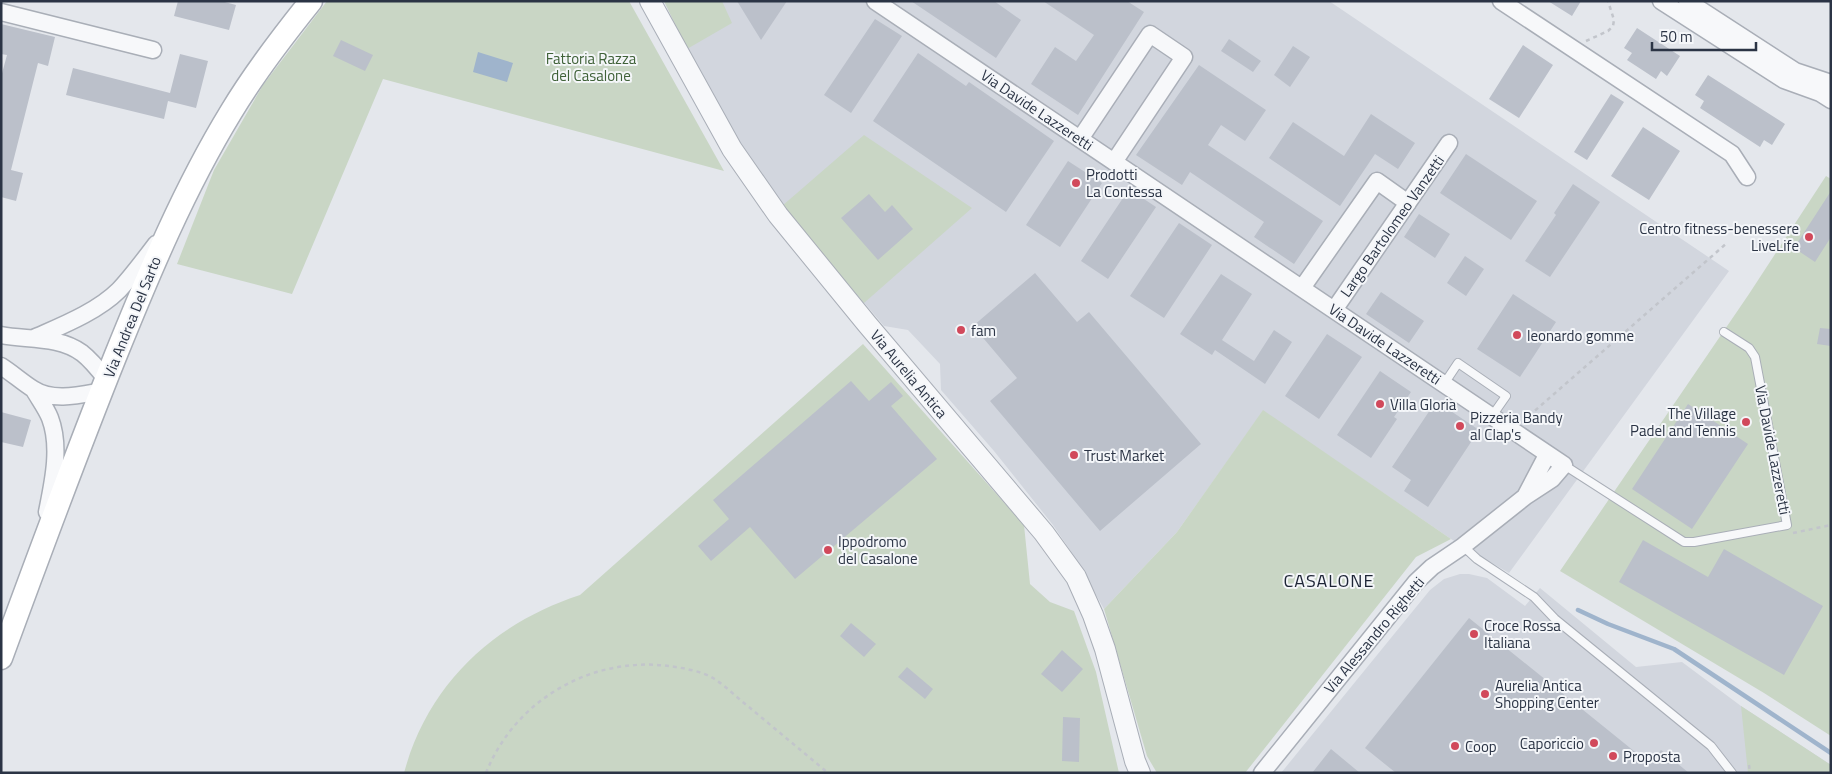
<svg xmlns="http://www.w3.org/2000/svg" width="1832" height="774" viewBox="0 0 1832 774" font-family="'Titillium Web',sans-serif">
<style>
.built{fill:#d2d6de}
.green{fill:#c9d6c5}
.water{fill:#9fb4cc}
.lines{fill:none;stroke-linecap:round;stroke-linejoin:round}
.stream{stroke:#9fb4cc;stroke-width:4.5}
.building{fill:#bbc0ca}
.service-casing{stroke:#a9aeb7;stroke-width:10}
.minor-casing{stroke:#a9aeb7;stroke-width:19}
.tertiary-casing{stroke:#a9aeb7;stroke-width:22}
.secondary-casing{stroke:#a9aeb7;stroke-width:25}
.path{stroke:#c2c5cb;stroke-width:2.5;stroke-dasharray:4 4;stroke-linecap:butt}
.service{stroke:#f7f8fa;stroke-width:8}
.minor{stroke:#f7f8fa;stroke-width:16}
.tertiary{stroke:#f7f8fa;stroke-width:20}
.secondary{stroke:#fff;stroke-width:22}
.poi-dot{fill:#d1495b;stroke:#f4f6f9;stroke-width:2}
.labels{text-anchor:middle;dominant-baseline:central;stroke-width:4;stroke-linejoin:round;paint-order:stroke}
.park-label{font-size:15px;fill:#3f6138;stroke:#f4f6f9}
.street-label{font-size:15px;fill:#2b3445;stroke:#f4f6f9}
.poi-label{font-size:15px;fill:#2b3445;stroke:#f4f6f9;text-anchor:start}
.quarter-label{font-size:18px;letter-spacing:1px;fill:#1d2536;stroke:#f4f6f9}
</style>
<rect width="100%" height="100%" fill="#e4e7ec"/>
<path class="built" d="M664 1H1329L1729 271 1509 573 1451 539 1263 411 1177 532 1104 609 1072 553 1053 525 994 451 941 390 940 364 908 330 884 326 782 206 737 142 687 49Z
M1460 574H1469L1487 578 1525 606 1540 588 1636 667 1682 662 1741 706 1831 765V773H1281L1430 590 1444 579Z"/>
<path class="green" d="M327 1H629L724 171 383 79 292 294 177 264 214 170 263 85Z
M664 1H722L732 23 687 49Z
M864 135 972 208 864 303 782 206Z
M1826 176 1831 179V736L1764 693 1560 571 1749 294Z
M863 344 1024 525 1030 584 1050 602 1074 611 1096 672 1119 773H404C428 684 494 623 580 595Z
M1263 410 1451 539 1416 557 1245 773H1157L1147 756 1104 609 1177 532Z
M1741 706 1831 765V773H1748Z"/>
<path class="water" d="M478 52 513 63 507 82 473 72Z"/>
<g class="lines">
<path class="stream" d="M1578 610 1608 624 1674 649 1831 753"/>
</g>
<path class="building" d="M178 1H221L236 5 229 30 174 16Z
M737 1H787L761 40Z
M911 1H994L1021 20 996 58Z
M1043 1H1127L1144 12 1078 115 1031 84 1055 47 1076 61 1094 35Z
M1548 1H1581L1572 16Z
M875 19 902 36 851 113 824 95Z
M1 24 55 37 48 66 38 63 11 170 23 173 16 201 1 197V77L7 55 1 54Z
M1637 28 1680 56 1667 76 1661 71 1656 79 1627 60 1632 53 1624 48Z
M1229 39 1261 61 1253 72 1221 51Z
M341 40 373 55 365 71 333 56Z
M1523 45 1553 65 1519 118 1489 99Z
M1293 46 1310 57 1290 87 1274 75Z
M918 53 966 86 969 82 1054 141 1006 212 873 121Z
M180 54 208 61 196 108 168 101 164 119 66 95 73 68 170 93Z
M1199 65 1266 110 1245 141 1221 125 1208 145 1323 221 1294 264 1254 237 1264 222 1190 172 1182 185 1136 155Z
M1708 75 1785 124 1772 145 1764 140 1760 147 1700 108 1704 101 1695 95Z
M1611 94 1624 102 1587 160 1574 152Z
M1371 114 1415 143 1398 169 1375 154 1340 206 1269 158 1293 122 1344 156Z
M1643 127 1680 151 1649 200 1611 176Z
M1466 154 1537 201 1511 240 1440 193Z
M1068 161 1102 183 1060 247 1026 225Z
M1573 184 1600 202 1550 277 1525 261 1556 215 1554 213Z
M1129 189 1156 207 1108 279 1081 261Z
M1831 191V237L1815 262 1794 248Z
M869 194 885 212 892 205 913 229 878 260 841 218Z
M1419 214 1450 234 1435 258 1404 237Z
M1179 223 1212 245 1164 318 1130 296Z
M1465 256 1484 269 1466 296 1447 283Z
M1035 273 1077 322 1089 312 1201 444 1100 531 990 401 1017 378 973 326Z
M1221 274 1252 294 1222 340 1254 361 1274 330 1292 342 1265 384 1215 350 1212 355 1180 334Z
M1381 292 1424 321 1409 343 1366 314Z
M1513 294 1556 322 1520 377 1477 349Z
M1820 328 1831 329V346L1817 344Z
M1327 334 1362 357 1319 419 1285 396Z
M1380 371 1411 392 1394 417 1397 419 1371 458 1337 435Z
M851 381 869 401 891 382 903 396 891 406 937 459 795 579 750 527 711 561 698 546 729 519 713 500Z
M1436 401 1479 430 1428 507 1404 491 1411 480 1392 467Z
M1688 404 1748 444 1692 529 1632 489Z
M1 412 31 420 23 447 1 442Z
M1643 540 1708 577 1724 549 1823 606 1784 675 1619 582Z
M1469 618 1650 764 1661 750 1689 773H1396L1365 748Z
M851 623 876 644 864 657 840 636Z
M1062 650 1083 669 1062 692 1041 674Z
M907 667 933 689 925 699 898 677Z
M1063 717 1080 718 1079 762 1062 761Z
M1331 749 1360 773H1312Z"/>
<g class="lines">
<g class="service-casing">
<path id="service" d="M1444 384 1458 363 1506 396 1492 416
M1564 465 1684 542H1694L1787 525 1755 357 1749 348 1724 332
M1463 546 1477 559 1534 597 1555 619 1711 746 1732 773"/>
</g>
<g class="minor-casing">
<path id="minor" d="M875 1 1564 465 1552 479 1526 496 1463 546 1432 567 1416 582 1262 773
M1501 1 1732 154 1747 177
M1661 1 1784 80 1820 93 1831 100
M1687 1 1795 71 1831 83
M1 12 153 50
M1080 139 1150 34 1184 57 1114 162
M1302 288 1377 181 1408 203
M1334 310 1449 143
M1 335C27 340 59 336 82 353 91 360 99 370 106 379
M34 338C61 326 97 312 119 290 132 276 144 260 156 244
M1 366C12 373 22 382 33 389 53 402 80 395 102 391
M34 390C39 399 46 408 50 418 61 447 53 482 47 512
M1526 495 1547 455"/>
</g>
<g class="tertiary-casing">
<path id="tertiary" d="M650 1 732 149 778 215 867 324 1044 533 1076 577 1093 615 1105 649 1135 761 1140 773"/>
</g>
<g class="secondary-casing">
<path id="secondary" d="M1 658C38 557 75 457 115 357 149 273 184 189 231 112 255 72 282 37 311 1"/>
</g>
<path class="path" d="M1586 41 1608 31 1613 26 1614 20 1608 1
M1523 421 1727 243
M1793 533 1831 525
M1749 765 1750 773
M486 773C515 700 591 656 669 666 683 668 701 671 713 678 726 686 737 698 749 707 775 729 802 751 828 773"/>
<use href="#service" class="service"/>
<use href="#minor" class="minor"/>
<use href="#tertiary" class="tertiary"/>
<use href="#secondary" class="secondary"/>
</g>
<g class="poi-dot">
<circle cx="1076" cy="183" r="5"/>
<circle cx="1809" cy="237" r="5"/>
<circle cx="961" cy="330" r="5"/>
<circle cx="1517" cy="335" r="5"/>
<circle cx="1380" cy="404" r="5"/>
<circle cx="1746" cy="422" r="5"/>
<circle cx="1460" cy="426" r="5"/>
<circle cx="1074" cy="455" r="5"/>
<circle cx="828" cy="550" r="5"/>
<circle cx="1474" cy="634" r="5"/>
<circle cx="1485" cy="694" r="5"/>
<circle cx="1594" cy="743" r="5"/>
<circle cx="1455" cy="746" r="5"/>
<circle cx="1613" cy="756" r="5"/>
</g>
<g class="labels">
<g class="park-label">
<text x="591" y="58">Fattoria Razza<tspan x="591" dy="17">del Casalone</tspan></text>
</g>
<g class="street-label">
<text transform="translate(1037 110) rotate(34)">Via Davide Lazzeretti</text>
<text transform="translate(1392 226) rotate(-55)">Largo Bartolomeo Vanzetti</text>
<text transform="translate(132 317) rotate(-68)">Via Andrea Del Sarto</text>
<text transform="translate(1385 344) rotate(34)">Via Davide Lazzeretti</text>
<text transform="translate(909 374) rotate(50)">Via Aurelia Antica</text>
<text transform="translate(1773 450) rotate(79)">Via Davide Lazzeretti</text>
<text transform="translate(1374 635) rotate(-50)">Via Alessandro Righetti</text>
</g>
<g class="poi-label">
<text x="1086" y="174">Prodotti<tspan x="1086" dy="17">La Contessa</tspan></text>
<text x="1799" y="228" text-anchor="end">Centro fitness-benessere<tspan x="1799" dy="17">LiveLife</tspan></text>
<text x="971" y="330">fam</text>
<text x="1527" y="335">leonardo gomme</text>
<text x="1390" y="404">Villa Gloria</text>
<text x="1736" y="413" text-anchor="end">The Village<tspan x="1736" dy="17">Padel and Tennis</tspan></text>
<text x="1470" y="417">Pizzeria Bandy<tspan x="1470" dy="17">al Clap's</tspan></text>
<text x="1084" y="455">Trust Market</text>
<text x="838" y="541">Ippodromo<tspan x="838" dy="17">del Casalone</tspan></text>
<text x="1484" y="625">Croce Rossa<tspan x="1484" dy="17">Italiana</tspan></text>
<text x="1495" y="685">Aurelia Antica<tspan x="1495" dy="17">Shopping Center</tspan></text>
<text x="1584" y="743" text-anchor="end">Caporiccio</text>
<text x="1465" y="746">Coop</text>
<text x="1623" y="756">Proposta</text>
</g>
<g class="quarter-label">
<text x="1329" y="580">CASALONE</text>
</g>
</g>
<rect width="1832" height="774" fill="none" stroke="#2b3445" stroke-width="5"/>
<path d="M1652 42v8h104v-8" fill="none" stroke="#2b3445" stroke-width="2.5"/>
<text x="1660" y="42" font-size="15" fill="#2b3445" stroke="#f4f6f9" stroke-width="4" paint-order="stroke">50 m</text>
</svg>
